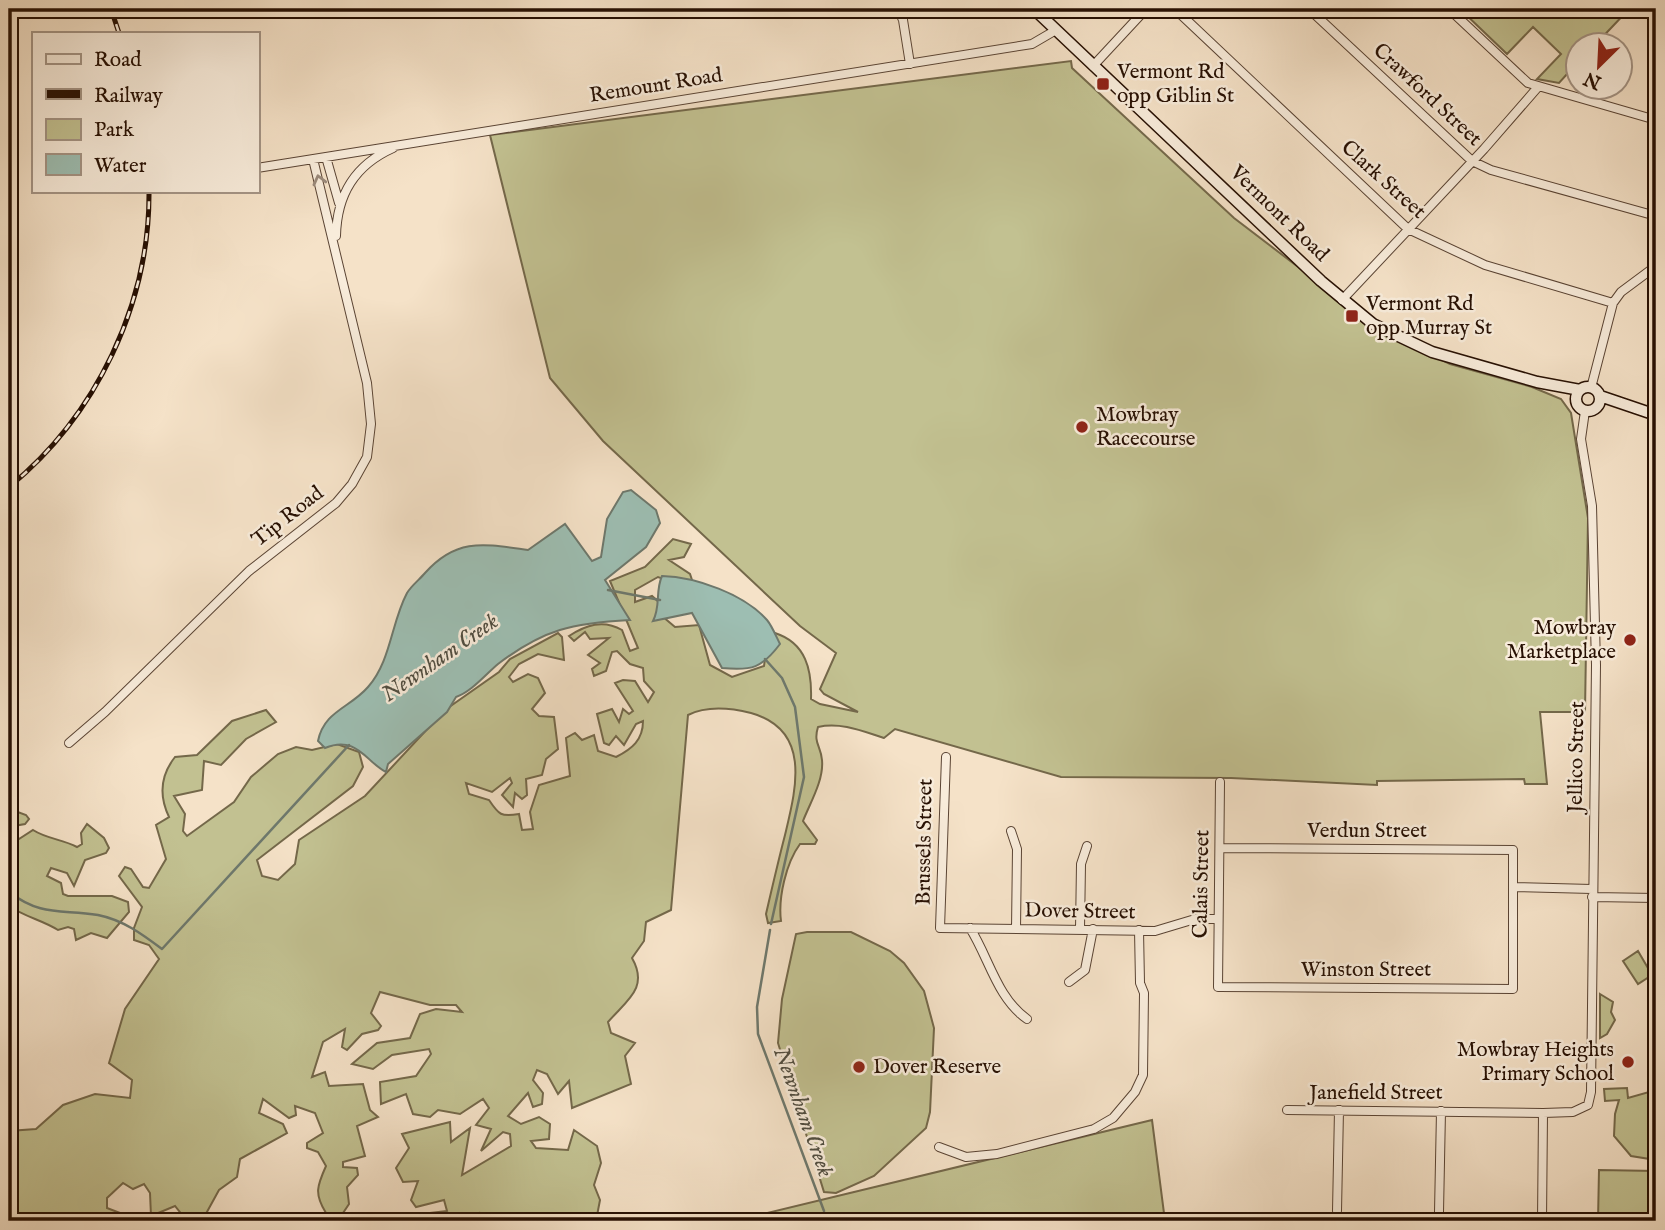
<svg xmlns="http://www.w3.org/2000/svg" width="1665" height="1230" viewBox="0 0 1665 1230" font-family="'IM FELL English',serif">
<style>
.green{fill:#c2c191;stroke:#74684a;stroke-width:2}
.water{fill:#9dbeb2;stroke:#6e786c;stroke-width:2}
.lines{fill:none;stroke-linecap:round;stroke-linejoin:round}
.stream{stroke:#6e786c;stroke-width:2.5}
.street-casing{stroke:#5a4434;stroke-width:10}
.secondary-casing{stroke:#271003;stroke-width:13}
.street{stroke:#f8ecdb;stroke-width:8}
.secondary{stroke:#f8ecdb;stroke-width:10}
.rail-casing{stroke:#271003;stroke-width:5}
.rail{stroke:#f8ecdb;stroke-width:2.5;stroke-dasharray:8;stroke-linecap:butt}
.oneway{stroke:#9a897a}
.poi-dot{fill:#8f2418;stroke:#f8ecdb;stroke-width:2.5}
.labels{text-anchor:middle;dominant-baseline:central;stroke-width:5;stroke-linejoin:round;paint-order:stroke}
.poi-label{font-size:21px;fill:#271003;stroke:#f8ecdb;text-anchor:start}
.street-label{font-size:21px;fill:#271003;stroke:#f8ecdb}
.water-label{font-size:23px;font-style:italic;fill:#504d40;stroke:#f8ecdb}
</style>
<rect width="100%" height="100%" fill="#f5e2c8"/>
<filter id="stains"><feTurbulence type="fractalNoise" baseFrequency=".00286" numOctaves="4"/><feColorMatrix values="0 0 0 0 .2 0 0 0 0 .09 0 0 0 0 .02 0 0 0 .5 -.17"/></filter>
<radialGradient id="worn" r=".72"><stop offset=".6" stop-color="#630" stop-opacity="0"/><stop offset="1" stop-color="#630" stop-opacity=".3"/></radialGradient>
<path class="green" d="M1460 9H1656V17L1629 9 1595 45 1578 46 1577 63 1559 83 1537 79 1561 54 1533 27 1507 54Z
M1071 61 1072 68 1234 218 1382 331 1450 364 1532 387 1561 399 1571 413 1588 518 1585 712H1540L1547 784H1525L1524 779 1377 781V785L1231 778 1061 777 895 729 884 738C862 731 841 722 818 727 813 743 821 746 822 760 824 780 810 803 803 821L817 840 815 844H800C786 863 778 898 781 921L768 923 766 914C772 888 778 862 785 835 796 789 812 730 751 713 731 708 706 706 688 715L671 910 646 922 644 941 632 958C649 988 627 1000 608 1022L611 1033 635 1043 625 1056 631 1084 572 1108 569 1081 558 1094 547 1074 537 1070 533 1080 543 1093 542 1104 533 1107 528 1093 508 1116 521 1124 539 1117 550 1124 549 1139 531 1141 536 1148 568 1150 574 1130 597 1146 601 1163 594 1185 600 1200 596 1221H530L480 1213 479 1221H421L430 1213 447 1211 444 1200 416 1207 411 1200 418 1181 403 1182 396 1168 409 1148 402 1134 450 1122 451 1142 470 1128 462 1175 511 1146 510 1134 503 1132 481 1151 491 1129 476 1125 489 1108 483 1099 460 1114 438 1110 430 1117 413 1114 406 1094 381 1104 380 1082 416 1076 431 1054 429 1049 392 1055 373 1069 352 1064 377 1043 410 1038 420 1014 436 1009 462 1012 456 1005H430L380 992 371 1013 381 1026 378 1030 362 1034 347 1050 342 1047 345 1029 323 1042 312 1077 325 1072 329 1086 363 1084 370 1110 378 1117 357 1126 365 1156 343 1162V1167L357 1168 358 1175 347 1187 349 1204 343 1213H326C314 1194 317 1186 326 1166L318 1152 307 1148V1143L323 1133 315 1113 295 1106 296 1115 289 1118 263 1099 259 1113 283 1124 287 1133 240 1159 237 1177 219 1190 202 1221H187L175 1206 151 1216 150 1193 144 1184 133 1189 123 1183 107 1198V1208L128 1216 130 1221H25L9 1214V1131L36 1129 63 1105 95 1094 130 1098 132 1080 109 1063 125 1009 159 959 149 945 134 940V928L142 907 119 876 125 867 131 869 143 887 149 888 166 859 156 825 169 817C159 796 160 776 175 757L197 755 232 721 266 710 276 722 246 739 221 765 204 761 202 790 174 796 185 814 183 831 187 836 234 802 251 777 278 754 296 747 312 750 337 744 359 752 363 767 353 786 257 860 262 876 278 880 295 864 299 840 365 796 445 710 499 672 510 659 558 633 562 637 564 660 538 654 519 664 509 677 513 682 528 674 538 678 545 693 532 709 539 716 554 717 558 749 546 759 542 775 526 779 527 795 522 799 515 793 513 807 502 795 512 783 510 778 492 792 466 783 469 794 489 800C499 815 501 817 519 814L522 830 533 829 530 812 539 785 570 776 566 738 575 733 582 740 594 735 598 751 616 757C632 749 643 740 643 721L636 724 624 745 616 736 609 745 604 743 597 714 612 709 619 722 623 709 629 714 633 711 615 683 623 680 635 681 648 702 654 692 644 681 643 668 630 664 617 651 612 652 606 671 594 676 592 669 600 663 588 655 609 638 590 639 585 632 574 641 569 636C586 625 603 619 622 630L630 651 638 648 610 581 645 567 673 539 691 544 684 557 669 560 690 574 693 583 686 587 658 577 635 590V602L652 596 662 605V616L675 627 699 625 710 665 732 677 764 666 767 645 775 633C806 643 812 670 811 699L820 704 858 712 824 694 820 689 836 653 800 626 603 441 550 378 490 135Z
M15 811 26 815 29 819 25 824 14 826 11 831 19 839 33 830C47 839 62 839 77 847L82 844 81 833 87 824 104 838 109 848 106 853 85 860 74 886 67 873 51 868 47 876 61 883 63 894 68 896H112L128 902 129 912 107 938 91 933 76 940 74 929 68 927 58 930C42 920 25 917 9 906V813Z
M807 932H851L890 951 904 963 924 991 934 1028 930 1112 926 1128 874 1176 836 1193 824 1192 778 1043 782 999 796 934Z
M1638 951 1652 975 1638 984 1623 961Z
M1600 994 1613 1002 1611 1012 1615 1020 1607 1034 1600 1038Z
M1627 1088 1628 1098 1656 1090V1160L1631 1156 1614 1136 1615 1114 1619 1100 1605 1101 1604 1089Z
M1152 1120 1165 1221H734Z
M1599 1170 1656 1171V1221H1598Z"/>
<path class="water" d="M631 490 656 510 660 523 646 547 605 580 630 620C573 623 544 629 498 664 485 675 471 692 456 697L447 712 388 764 386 772C366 762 357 735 325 748L318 741C324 711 350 708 368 687 391 661 391 623 407 593 411 586 420 579 425 573 457 537 485 544 528 550L565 524 592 561 601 557 607 519 623 492Z
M662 576C696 577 744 594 767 620 772 626 776 636 780 644 762 668 752 671 722 668L692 613 653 621C661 606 655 591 662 576Z"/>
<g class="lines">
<path class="stream" d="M608 590 660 600
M765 659 782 678 795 707 804 777 771 924
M9 892C42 917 61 909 98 915 123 920 142 934 162 949L349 745
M770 930 757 1007 758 1034 824 1211"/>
<g class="street-casing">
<path id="street" d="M898 9 903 20 910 64
M1175 9 1408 229 1485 265 1613 303
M1309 9 1472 161 1491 170 1656 216
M1449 9 1528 83 1656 120
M1093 66 1146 9
M326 157 339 203
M257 168 1032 44 1056 30
M336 236C337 194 355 165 393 148
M1342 300 1484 149 1538 87
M1591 388 1613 303 1621 292 1656 266
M69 743 105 712 249 571 336 503 352 484 367 457 371 424 367 383 313 159
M946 757 940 928 1155 931 1195 919H1218
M1220 782 1218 987 1513 989V850L1220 848
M1011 831 1017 849 1016 929
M1514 887 1592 889
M1592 897 1656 898
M970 928C989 958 997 998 1027 1019
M1080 929 1081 864 1087 846
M1069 982 1085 970 1093 929
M1287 1110 1543 1113 1573 1112 1588 1105 1591 1092 1596 665 1592 506 1581 439 1585 411
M939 1147 966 1157 997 1154 1094 1129 1113 1118 1135 1092 1143 1075 1144 993 1140 983 1139 930
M1337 1211 1339 1110
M1439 1212 1441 1111
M1542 1221 1543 1113"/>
</g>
<g class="secondary-casing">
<path id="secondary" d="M1034 9 1321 281 1373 324 1432 352 1537 382 1580 390
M1576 399a12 12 0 1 1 24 0a12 12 0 1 1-24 0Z
M1600 396 1656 415"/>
</g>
<use href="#street" class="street"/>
<use href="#secondary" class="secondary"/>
<g class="rail-casing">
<path id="rail" d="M111 9 119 33
M9 487C96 416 150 304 149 191"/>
</g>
<use href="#rail" class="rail"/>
</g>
<defs><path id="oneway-chevron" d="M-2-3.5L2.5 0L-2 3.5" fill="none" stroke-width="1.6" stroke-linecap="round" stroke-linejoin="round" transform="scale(1.75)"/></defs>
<use class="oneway" href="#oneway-chevron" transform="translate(319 180) rotate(-104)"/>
<g class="poi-dot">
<rect x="1096" y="77" width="14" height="14" rx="3.5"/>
<rect x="1345" y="309" width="14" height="14" rx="3.5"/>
<circle cx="1082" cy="427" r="7"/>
<circle cx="1630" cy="640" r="7"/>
<circle cx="1628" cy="1062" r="7"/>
<circle cx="859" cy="1067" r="7"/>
</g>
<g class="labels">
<g class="poi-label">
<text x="1117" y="72">Vermont Rd<tspan x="1117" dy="24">opp Giblin St</tspan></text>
<text x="1366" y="304">Vermont Rd<tspan x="1366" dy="24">opp Murray St</tspan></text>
<text x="1096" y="415">Mowbray<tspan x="1096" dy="24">Racecourse</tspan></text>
<text x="1616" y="628" text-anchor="end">Mowbray<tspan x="1616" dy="24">Marketplace</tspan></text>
<text x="1614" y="1050" text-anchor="end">Mowbray Heights<tspan x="1614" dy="24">Primary School</tspan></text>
<text x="873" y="1067">Dover Reserve</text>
</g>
<g class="street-label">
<text transform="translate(656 86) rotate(-9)">Remount Road</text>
<text transform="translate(1427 95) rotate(43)">Crawford Street</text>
<text transform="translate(1383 180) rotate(42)">Clark Street</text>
<text transform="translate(1279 214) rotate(44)">Vermont Road</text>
<text transform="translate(288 517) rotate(-38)">Tip Road</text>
<text transform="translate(1577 757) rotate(-89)">Jellico Street</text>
<text x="1367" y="831">Verdun Street</text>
<text transform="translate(925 842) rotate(-89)">Brussels Street</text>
<text transform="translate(1202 884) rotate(-89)">Calais Street</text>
<text transform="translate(1080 912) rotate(1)">Dover Street</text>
<text x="1366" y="970">Winston Street</text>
<text x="1376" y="1093">Janefield Street</text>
</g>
<g class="water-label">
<text transform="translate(440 658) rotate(-35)">Newnham Creek</text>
<text transform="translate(803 1112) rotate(70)">Newnham Creek</text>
</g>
</g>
<rect width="1665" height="1230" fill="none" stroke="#f5e2c8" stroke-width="35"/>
<rect x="10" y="10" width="1644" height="1209" fill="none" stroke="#271003" stroke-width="3.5"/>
<rect x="18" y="18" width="1630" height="1195" fill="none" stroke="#271003" stroke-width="2"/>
<rect x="32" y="32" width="228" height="161" fill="#f8ecdb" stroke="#a49485" stroke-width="2"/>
<rect x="46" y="54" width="35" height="10" fill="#f8ecdb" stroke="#a49485" stroke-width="2"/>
<text x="94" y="66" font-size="21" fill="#271003">Road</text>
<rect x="46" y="89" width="35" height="10" fill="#271003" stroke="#a49485" stroke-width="2"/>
<text x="94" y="102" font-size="21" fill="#271003">Railway</text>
<rect x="46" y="119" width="35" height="21" fill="#c2c191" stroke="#a49485" stroke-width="2"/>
<text x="94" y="136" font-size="21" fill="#271003">Park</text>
<rect x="46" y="154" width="35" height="21" fill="#9dbeb2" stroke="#a49485" stroke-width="2"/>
<text x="94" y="172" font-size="21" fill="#271003">Water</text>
<g transform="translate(1599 66) rotate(204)"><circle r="33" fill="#f8ecdb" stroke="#a49485" stroke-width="2"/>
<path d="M0-5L12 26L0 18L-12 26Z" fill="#8f2418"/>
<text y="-10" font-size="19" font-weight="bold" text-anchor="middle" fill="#271003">N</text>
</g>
<rect width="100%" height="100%" filter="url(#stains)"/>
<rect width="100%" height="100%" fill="url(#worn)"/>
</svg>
